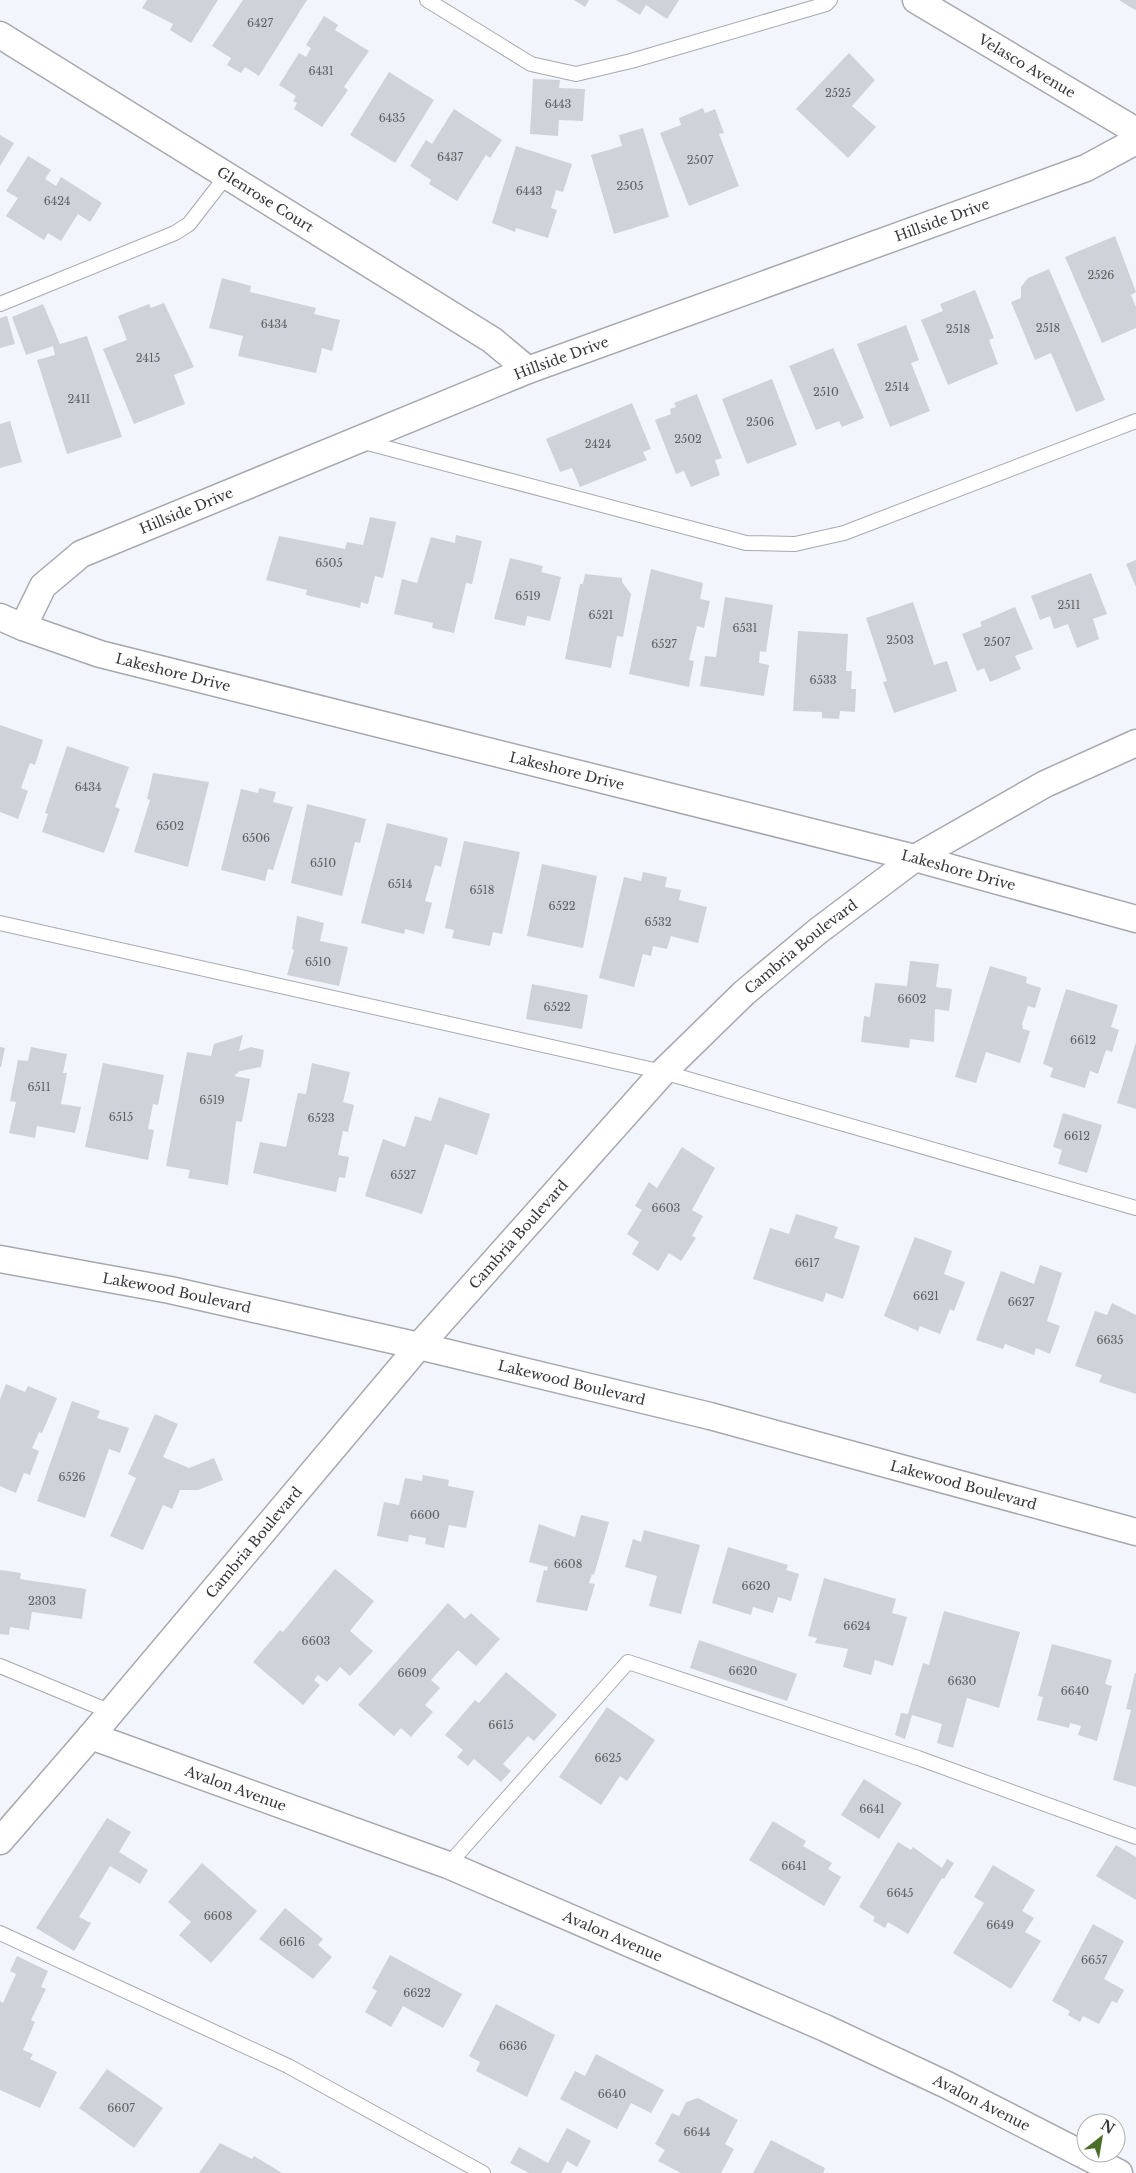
<svg xmlns="http://www.w3.org/2000/svg" width="1136" height="2173" viewBox="0 0 1136 2173" font-family="'Libre Baskerville',serif">
<style>
.building{fill:#d0d2d9}
.lines{fill:none;stroke-linecap:round;stroke-linejoin:round}
.lane-casing{stroke:#a7a9af;stroke-width:16}
.street-casing{stroke:#a7a9af;stroke-width:29}
.lane{stroke:#fff;stroke-width:14}
.street{stroke:#fff;stroke-width:26}
.labels{text-anchor:middle;dominant-baseline:central;stroke-width:4.5;stroke-linejoin:round;paint-order:stroke}
.number-label{font-size:11px;fill:#5c5e62}
.street-label{font-size:14px;fill:#36373a;stroke:#fff}
</style>
<rect width="100%" height="100%" fill="#f3f5fc"/>
<path class="building" d="M147 0H218L191 43 170 30 173 24 142 8Z
M243 0H307L259 76 245 67 241 73 227 65 231 58 212 46Z
M574 0H589L585 7Z
M616 0H679L667 19 646 5 640 15Z
M1119 0H1136V9L1135 10Z
M324 16 338 25 335 30 369 51 344 87 348 90 322 127 294 109 297 103 293 101 296 96 279 85 299 53 306 57 311 48 306 45Z
M849 53 875 80 852 106 876 127 848 158 796 109Z
M389 72 434 100 395 163 350 135Z
M533 79 560 80 559 88 585 89 583 121 559 120 558 136 530 134Z
M703 108 705 113 715 109 724 133 719 134 739 186 689 206 660 133 681 125 679 118Z
M454 109 502 140 490 158 486 155 457 201 429 184 431 180 410 166 426 140 432 144Z
M643 128 669 217 614 234 591 155 622 146 619 135Z
M0 135 14 143 0 166Z
M516 146 572 164 563 192 556 190 551 208 557 210 548 238 516 228 515 232 492 223Z
M28 156 51 170 45 179 56 186 61 177 102 203 90 222 78 214 61 241 48 233 44 240 6 216 18 198 6 191Z
M1115 236 1136 292 1131 295 1136 307V328L1102 343 1065 257Z
M1049 269 1105 400 1076 412 1051 353 1035 360 1011 302 1021 298V287L1028 278Z
M222 278 251 286 250 292 316 308 314 314 340 320 332 351 322 348 316 373 238 356 243 336 209 328Z
M975 290 994 338 989 340 998 364 948 385 921 320 943 311 940 304Z
M164 303 194 367 174 375 185 404 134 424 103 349 127 340 118 316 149 304 151 308Z
M43 304 60 344 87 336 122 437 67 454 37 360 55 355 53 346 26 355 12 317Z
M7 316 15 344 0 348V318Z
M906 325 919 360 911 363 930 411 890 427 857 344Z
M833 348 864 418 842 427 839 421 816 430 789 366Z
M772 379 797 445 747 464 722 399Z
M697 394 722 458 715 460 720 475 691 487 684 471 676 474 655 420 671 414 670 409 676 407 674 403Z
M632 403 651 449 643 452 647 460 580 487 572 468 560 472 546 439Z
M10 421 22 462 0 468V424Z
M370 517 396 522 383 578 375 576 368 604 361 602 360 608 306 595 307 590 266 580 279 536 345 549 347 542 363 545Z
M456 535 482 541 472 584 466 583 454 633 432 628 433 623 394 614 402 579 417 583 431 537 455 543Z
M510 558 543 566 541 572 561 577 550 621 527 616 525 626 494 619Z
M1136 560V587L1126 564Z
M651 569 703 583 700 599 710 601 704 628 697 626 689 660 694 661 689 687 629 674Z
M1091 573 1107 614 1093 619 1099 639 1077 648 1068 624 1054 629 1050 616 1040 620 1031 596Z
M585 574 622 578V582L631 594 623 637 617 636 611 668 565 659 580 584H583Z
M725 597 773 605 766 652 760 651 759 663 769 665 764 696 700 686 705 656 716 657Z
M913 602 934 665 947 661 957 691 894 713 883 682 887 681 866 618Z
M1015 607 1033 649 1015 656 1021 669 990 682 984 668 977 671 962 634 982 626 980 622Z
M798 631 848 634 846 671H852L851 689H856L855 712 840 711 839 719 822 718V712L793 711Z
M0 725 43 740 35 765 30 763 21 788 28 791 18 819 0 812Z
M67 746 129 767 115 807 120 809 104 853 42 832 48 814 45 813Z
M153 773 209 782 188 867 134 852 150 800 147 799Z
M259 788 276 792 273 802 293 807 273 870 268 869 265 881 221 870 241 789 258 793Z
M307 804 366 819 360 843 355 842 342 896 291 883Z
M387 823 448 838 441 867 435 865 425 901 432 903 424 934 405 929 404 934 361 923Z
M464 841 520 852 502 934 493 932 490 946 452 938 454 930 445 928Z
M542 864 597 876 583 948 527 936Z
M643 872 667 877 665 887 681 890 679 900 707 907 698 943 671 936 667 949 653 946 651 956 643 954 634 987 599 978 624 877 641 881Z
M297 916 324 923 320 941 348 947 339 986 287 975 294 950 292 949Z
M910 961 939 964 936 987 952 989 949 1011 935 1009 934 1042 910 1039 909 1048 861 1042 864 1016 870 1017 875 983 907 986Z
M990 966 1027 977 1026 983 1041 988 1035 1008 1028 1006 1022 1024 1023 1029 1030 1031 1020 1063 986 1052 976 1083 955 1077Z
M532 984 588 995 582 1029 526 1019Z
M1066 989 1118 1005 1111 1027 1119 1030 1112 1052 1106 1050 1098 1074 1090 1071 1085 1088 1050 1077 1053 1068 1043 1064Z
M243 1035 239 1051 251 1047 264 1050 261 1067 240 1071 234 1076 250 1079 242 1122 236 1121 228 1185 188 1178 190 1170 166 1166 187 1052 211 1056 214 1044Z
M1136 1042V1109L1117 1103Z
M0 1047 5 1048 1 1067H0Z
M31 1047 67 1054 63 1073H67L61 1104 81 1107 75 1133 37 1126 35 1138 9 1133 16 1102 10 1101 18 1060 28 1061Z
M103 1063 164 1075 158 1105 153 1104 148 1129 154 1130 148 1160 85 1147Z
M312 1063 350 1072 343 1102 354 1105 348 1132 343 1131 338 1155 349 1157 345 1178 339 1177 336 1192 253 1173 260 1142 286 1147 298 1093 306 1094Z
M439 1097 490 1114 477 1155 445 1144 422 1214 365 1196 383 1139 405 1147 415 1116 431 1121Z
M1063 1113 1102 1125 1087 1173 1058 1164 1062 1150 1053 1147Z
M682 1147 715 1168 692 1210 703 1216 692 1236 696 1238 681 1261 669 1253 658 1271 632 1254 639 1242 627 1234 642 1210 635 1206 649 1182 657 1188Z
M796 1214 838 1227 834 1238 860 1246 843 1299 826 1293 823 1302 753 1279 770 1228 789 1234Z
M915 1237 952 1251 944 1274 965 1282 954 1311 950 1309 940 1334 920 1326 918 1331 884 1316Z
M1040 1265 1062 1273 1047 1321 1060 1326 1050 1354 1036 1348 1034 1355 1005 1344 1003 1349 976 1340 1001 1271 1034 1284Z
M1112 1303 1136 1315V1394L1099 1382 1102 1375 1075 1366 1095 1311 1107 1315Z
M6 1384 25 1392 28 1386 57 1398 42 1433 39 1432 32 1448 39 1451 30 1475 24 1473 16 1493 0 1486V1399Z
M72 1401 100 1411 97 1418 129 1428 120 1453 109 1449 85 1518 37 1501Z
M155 1414 178 1424 163 1457 189 1468 214 1458 223 1480 198 1490H180L172 1509 163 1505 143 1550 110 1536 136 1478 128 1474Z
M423 1475 449 1480 448 1486 474 1491 466 1528 449 1525 444 1548 425 1544 426 1538 409 1535 408 1542 377 1536 384 1502 399 1505 405 1478 422 1481Z
M581 1515 609 1522 594 1575 592 1574 589 1583 595 1584 587 1611 536 1602 544 1570 547 1571 548 1567 529 1562 539 1524 575 1537Z
M644 1530 700 1545 681 1614 649 1606 657 1576 625 1567 633 1539 641 1542Z
M728 1547 788 1565 786 1570 799 1574 791 1601 778 1597 773 1613 753 1607 751 1615 712 1603Z
M335 1569 374 1601 350 1631 373 1651 350 1676 340 1667 327 1682 318 1675 314 1680 320 1685 303 1705 253 1662 280 1630 283 1632Z
M0 1570 21 1573 20 1579 86 1589 82 1619 32 1612 29 1630 10 1627 9 1635 0 1634Z
M824 1578 896 1599 892 1613 907 1617 893 1666 875 1660 871 1675 843 1667 848 1649 815 1643 817 1638 808 1636Z
M448 1603 465 1619 471 1613 500 1639 476 1666 458 1650 431 1680 440 1688 425 1705 433 1712 411 1737 401 1728 394 1736 358 1705Z
M944 1611 1020 1632 999 1708 967 1698 953 1748 937 1743 942 1724 912 1715 905 1739 895 1735 901 1713 908 1714 923 1663 929 1665Z
M699 1640 797 1674 787 1701 690 1668Z
M1052 1644 1112 1660 1105 1684 1112 1686 1097 1741 1078 1735 1081 1726 1070 1723 1069 1728 1037 1720 1043 1697 1038 1696Z
M506 1672 557 1715 534 1741 528 1736 503 1764 511 1771 501 1782 474 1759 468 1766 457 1757 463 1750 445 1735 475 1700 479 1703Z
M1135 1673H1136V1787L1113 1780 1131 1710 1126 1709Z
M607 1707 655 1740 627 1781 620 1776 601 1805 559 1777Z
M864 1779 902 1803 879 1839 841 1815Z
M107 1818 131 1832 119 1852 148 1870 140 1884 110 1866 79 1917 91 1923 74 1951 36 1928Z
M773 1821 806 1841 803 1846 832 1863 828 1869 841 1877 824 1906 749 1860Z
M898 1842 911 1850 913 1847 942 1868 947 1859 954 1863 944 1879 942 1878 908 1934 888 1922 885 1928 873 1921 875 1917 859 1907Z
M1116 1845 1136 1857V1900L1096 1876Z
M202 1863 257 1911 211 1963 179 1935 191 1922 168 1902Z
M993 1865 1035 1890 1022 1911 1034 1918 1025 1932 1041 1941 1011 1989 953 1953 984 1903 974 1897Z
M285 1908 323 1939 318 1945 332 1957 313 1979 259 1939Z
M1093 1924 1124 1941 1104 1979 1124 1990 1117 2003 1112 2001 1099 2024 1083 2016 1080 2022 1068 2015 1070 2011 1052 2001Z
M390 1955 462 1994 443 2028 403 2006 391 2027 365 2012 377 1991 372 1988Z
M17 1956 48 1971 41 1987 46 1989 31 2020 35 2022 23 2050 33 2054 30 2059 57 2072 40 2108 0 2090V2001L3 2003 16 1974 10 1971Z
M496 2004 555 2035 527 2097 476 2071 480 2062 469 2056Z
M596 2054 664 2090 651 2113 631 2103 617 2129 560 2099 575 2071 585 2076Z
M107 2069 163 2108 134 2148 79 2108Z
M698 2098 738 2120 725 2144 734 2149 721 2173H681L658 2161 665 2150 655 2144 672 2113 679 2116 686 2102Z
M567 2128 591 2141 577 2167 567 2161 561 2173H529L510 2163 519 2147 548 2163Z
M771 2140 825 2168 823 2173H753Z
M220 2143 252 2159 254 2156 282 2173H199Z"/>
<g class="lines">
<g class="lane-casing">
<path id="lane" d="M427 0 531 64 576 74 631 61 826 4 830 0
M0 304 175 233 189 224 227 175
M360 441 746 543 795 544 844 533 1136 421
M0 923 663 1072 1136 1208
M0 1666 111 1712
M448 1865 628 1662 918 1758 1136 1837
M0 1933 288 2066 483 2173"/>
</g>
<g class="street-casing">
<g id="street">
<path id="s1" d="M916 0 1136 131"/>
<path id="s2" d="M0 35 492 340 528 370"/>
<path id="s3" d="M0 617 23 627 100 654 915 858 1136 919"/>
<path id="s4" d="M23 627 43 586 81 554 528 370 1086 168 1136 141"/>
<path id="s5" d="M0 1259 170 1290 419 1346 710 1416 1136 1532"/>
<path id="s6" d="M91 1736 448 1865 825 2028 947 2085 1119 2173"/>
<path id="s7" d="M0 1841 91 1736 419 1346 663 1072 744 993 818 931 915 858 1045 784 1136 743"/>
</g>
</g>
<use href="#lane" class="lane"/>
<use href="#street" class="street"/>
</g>
<g class="labels">
<g class="number-label">
<text x="260" y="23">6427</text>
<text x="321" y="71">6431</text>
<text x="838" y="93">2525</text>
<text x="558" y="104">6443</text>
<text x="392" y="118">6435</text>
<text x="450" y="157">6437</text>
<text x="700" y="160">2507</text>
<text x="630" y="186">2505</text>
<text x="529" y="191">6443</text>
<text x="57" y="201">6424</text>
<text x="1101" y="275">2526</text>
<text x="274" y="324">6434</text>
<text x="1048" y="328">2518</text>
<text x="958" y="329">2518</text>
<text x="148" y="358">2415</text>
<text x="897" y="387">2514</text>
<text x="826" y="392">2510</text>
<text x="79" y="399">2411</text>
<text x="760" y="422">2506</text>
<text x="688" y="439">2502</text>
<text x="598" y="444">2424</text>
<text x="329" y="563">6505</text>
<text x="528" y="596">6519</text>
<text x="1069" y="605">2511</text>
<text x="601" y="615">6521</text>
<text x="745" y="628">6531</text>
<text x="900" y="640">2503</text>
<text x="997" y="642">2507</text>
<text x="664" y="644">6527</text>
<text x="823" y="680">6533</text>
<text x="88" y="787">6434</text>
<text x="170" y="826">6502</text>
<text x="256" y="838">6506</text>
<text x="323" y="863">6510</text>
<text x="400" y="884">6514</text>
<text x="482" y="890">6518</text>
<text x="562" y="906">6522</text>
<text x="658" y="922">6532</text>
<text x="318" y="962">6510</text>
<text x="912" y="999">6602</text>
<text x="557" y="1007">6522</text>
<text x="1083" y="1040">6612</text>
<text x="39" y="1087">6511</text>
<text x="212" y="1100">6519</text>
<text x="121" y="1117">6515</text>
<text x="321" y="1118">6523</text>
<text x="1077" y="1136">6612</text>
<text x="403" y="1175">6527</text>
<text x="666" y="1208">6603</text>
<text x="807" y="1263">6617</text>
<text x="926" y="1296">6621</text>
<text x="1021" y="1302">6627</text>
<text x="1110" y="1340">6635</text>
<text x="72" y="1477">6526</text>
<text x="425" y="1515">6600</text>
<text x="568" y="1564">6608</text>
<text x="756" y="1586">6620</text>
<text x="42" y="1601">2303</text>
<text x="857" y="1626">6624</text>
<text x="316" y="1641">6603</text>
<text x="743" y="1671">6620</text>
<text x="412" y="1673">6609</text>
<text x="962" y="1681">6630</text>
<text x="1075" y="1691">6640</text>
<text x="501" y="1725">6615</text>
<text x="608" y="1758">6625</text>
<text x="872" y="1809">6641</text>
<text x="794" y="1866">6641</text>
<text x="900" y="1893">6645</text>
<text x="218" y="1916">6608</text>
<text x="1000" y="1925">6649</text>
<text x="292" y="1942">6616</text>
<text x="1094" y="1960">6657</text>
<text x="417" y="1993">6622</text>
<text x="513" y="2046">6636</text>
<text x="612" y="2094">6640</text>
<text x="121" y="2108">6607</text>
<text x="697" y="2132">6644</text>
</g>
<g class="street-label">
<text stroke="none"><textPath href="#s1" startOffset="129">Velasco Avenue</textPath></text>
<text stroke="none"><textPath href="#s2" startOffset="312">Glenrose Court</textPath></text>
<text stroke="none"><textPath href="#s4" startOffset="1019">Hillside Drive</textPath></text>
<text stroke="none"><textPath href="#s4" startOffset="614">Hillside Drive</textPath></text>
<text stroke="none"><textPath href="#s4" startOffset="209">Hillside Drive</textPath></text>
<text stroke="none"><textPath href="#s3" startOffset="182">Lakeshore Drive</textPath></text>
<text stroke="none"><textPath href="#s3" startOffset="588">Lakeshore Drive</textPath></text>
<text stroke="none"><textPath href="#s3" startOffset="992">Lakeshore Drive</textPath></text>
<text stroke="none"><textPath href="#s7" startOffset="1202">Cambria Boulevard</textPath></text>
<text stroke="none"><textPath href="#s7" startOffset="798">Cambria Boulevard</textPath></text>
<text stroke="none"><textPath href="#s5" startOffset="180">Lakewood Boulevard</textPath></text>
<text stroke="none"><textPath href="#s5" startOffset="585">Lakewood Boulevard</textPath></text>
<text stroke="none"><textPath href="#s5" startOffset="990">Lakewood Boulevard</textPath></text>
<text stroke="none"><textPath href="#s7" startOffset="392">Cambria Boulevard</textPath></text>
<text stroke="none"><textPath href="#s6" startOffset="154">Avalon Avenue</textPath></text>
<text stroke="none"><textPath href="#s6" startOffset="559">Avalon Avenue</textPath></text>
<text stroke="none"><textPath href="#s6" startOffset="964">Avalon Avenue</textPath></text>
</g>
</g>
<g transform="translate(1101 2138) rotate(31)"><circle r="24" fill="#ffffff" stroke="#afafb0"/>
<path d="M0-4L9 19L0 12L-9 19Z" fill="#4b6f28"/>
<text y="-8" font-size="14" font-weight="bold" text-anchor="middle" fill="#36373a">N</text>
</g>
</svg>
